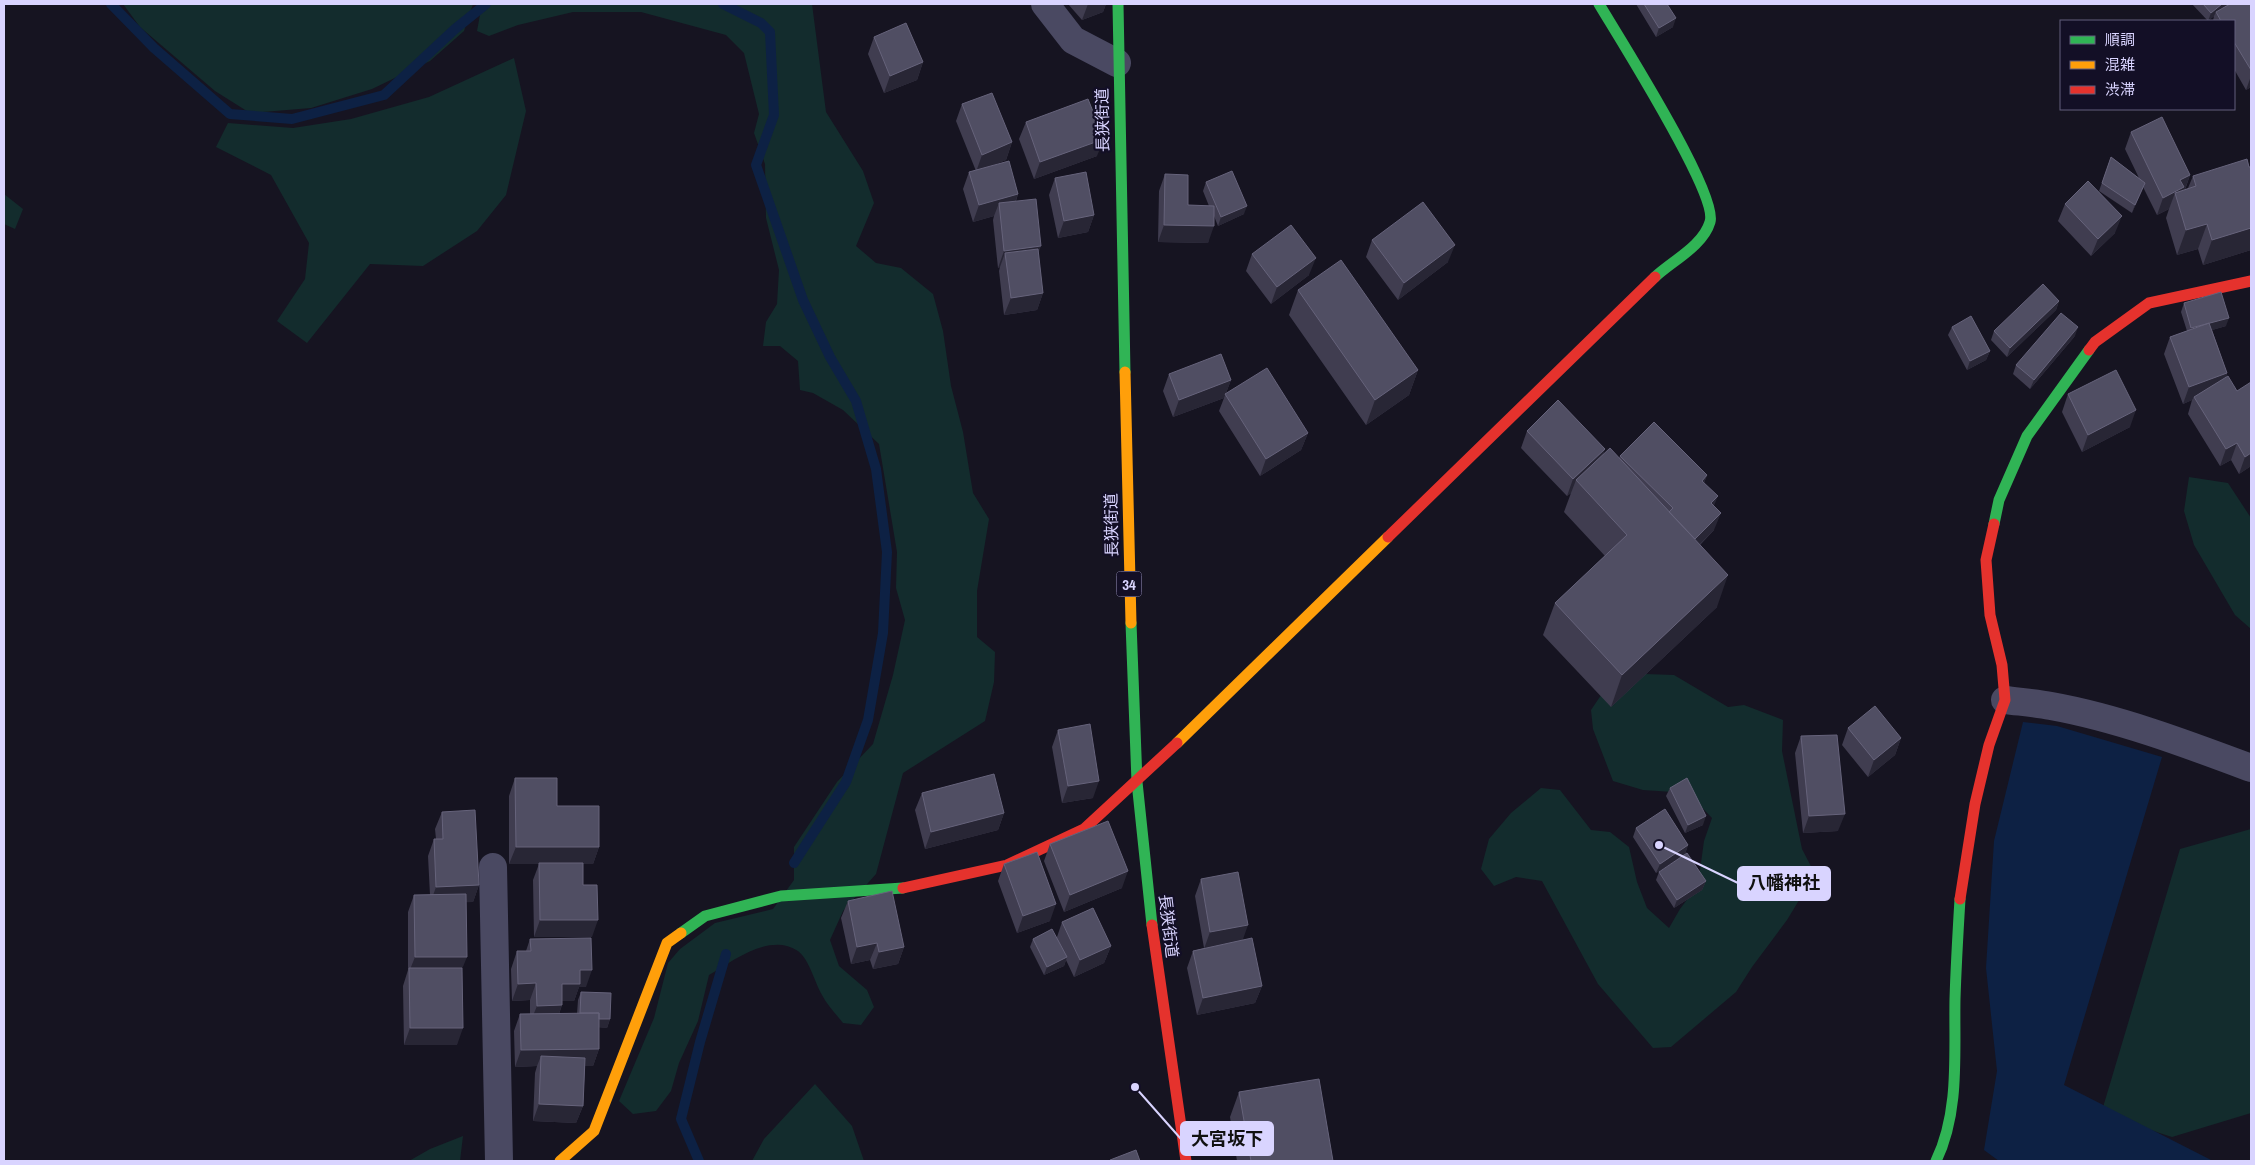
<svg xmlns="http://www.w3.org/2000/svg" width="2255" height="1165" viewBox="0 0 2255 1165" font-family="'Archivo Narrow','Noto Sans JP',sans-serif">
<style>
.green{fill:#132c2d}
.water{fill:#0d2144}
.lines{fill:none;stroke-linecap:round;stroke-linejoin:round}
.stream{stroke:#0d2144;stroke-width:10}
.street{stroke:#4a4962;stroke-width:28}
.fast{stroke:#30b455;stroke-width:11}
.slow{stroke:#ff9f0a;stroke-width:11}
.jam{stroke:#e5322d;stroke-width:11}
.wall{fill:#403d50}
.shaded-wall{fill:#282635}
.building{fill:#504e63;stroke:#66637b}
.labels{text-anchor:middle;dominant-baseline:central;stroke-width:4.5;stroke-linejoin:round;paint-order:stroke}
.shield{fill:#130f26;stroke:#9e99be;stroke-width:1}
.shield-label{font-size:15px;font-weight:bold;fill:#d9d4ff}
.street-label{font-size:16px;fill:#d9d4ff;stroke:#130f26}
.leader{fill:none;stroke:#d9d4ff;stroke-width:2}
.callout-dot{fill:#d9d4ff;stroke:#130f26;stroke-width:2}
.callout{fill:#d9d4ff;stroke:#d9d4ff;stroke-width:2}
.callout-label{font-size:18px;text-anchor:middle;font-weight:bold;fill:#111}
</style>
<rect width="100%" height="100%" fill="#161421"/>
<path class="green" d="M123 4H473L464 31 430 61 372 89 311 108 250 113 215 91 140 27Z
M482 4H812L826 112 863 171 874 203 856 246 876 263 901 268 933 294 943 331 951 386 963 432 973 493 989 519 977 591V637L995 652 994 682 985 721 903 773 876 874 843 911 830 940 839 966 867 990 874 1007 861 1025 843 1023C836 1014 827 1005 822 995 815 983 809 959 798 951 770 932 733 961 709 975L698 1021 679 1063 671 1091 656 1111 633 1114 619 1101 654 1018 668 963 680 949 715 923 773 909 794 880V847L837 782 873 744 893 675 905 620 896 588 897 552 879 444 843 410 813 393 800 390 798 361 780 346H763L766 322 777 304 779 270 766 218 765 164 754 133 759 114 744 53 726 35 641 12H573L518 25 489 36 477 31Z
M514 58 526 111 506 195 477 231 423 266 370 264 307 343 277 321 305 279 309 243 271 175 216 147 228 123 293 128 351 119 429 97Z
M4 194 23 209 15 229 4 224Z
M2189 477 2228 483 2251 518V629L2235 615 2194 545 2184 511Z
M1616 673 1674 675 1728 707 1744 705 1783 720 1782 751 1802 849 1815 874 1787 920 1752 967 1736 992 1671 1047 1653 1048 1598 984 1542 881 1516 877 1494 886 1481 869 1489 839 1511 813 1541 788 1560 790 1591 830 1610 832 1629 847 1637 882 1647 908 1669 928 1680 909 1698 885 1704 841 1712 818 1688 793 1643 790 1613 781 1593 729 1591 710Z
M2251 829V1113L2172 1137 2101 1114 2180 849Z
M815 1084 852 1126 864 1161H752L764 1139Z
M463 1136 460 1161H409L430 1149Z"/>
<path class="water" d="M2023 722 2057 726 2162 757 2064 1085 2213 1161H1999L1984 1150 1997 1071 1986 968 1994 841Z"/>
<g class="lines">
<path class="stream" d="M111 4 154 48 230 114 292 119 384 95 455 29 486 4
M723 4 761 23 770 32 774 115 756 165 803 300 830 357 856 401 876 469 887 552 883 633 868 720 846 782 794 863
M699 1161 681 1119 700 1042 726 954"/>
<path class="street" d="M1045 4 1073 40 1117 63
M2005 700C2021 702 2036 703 2051 706 2118 718 2187 744 2251 768
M493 867 499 1161"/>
<path class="fast" d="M1118 4 1125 372
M1599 4C1618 36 1719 195 1710 222 1703 246 1672 261 1655 277
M1994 524 1999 500 2027 436 2089 350
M1131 623 1137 782 1152 925
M681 933 705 916 781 896 903 888
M1936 1161C1960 1112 1954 1052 1955 999 1956 966 1958 932 1960 899"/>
<path class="slow" d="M1125 372 1131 623
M1177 743 1388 537
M560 1161 594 1131 667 943 681 933"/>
<path class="jam" d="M2089 350 2095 342 2149 303 2251 281
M1388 537 1655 277
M903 888 1007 865 1084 829 1177 743
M1960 899 1975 804 1989 745 2005 700 2002 665 1990 615 1986 560 1994 524
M1152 925 1186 1161"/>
</g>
<path class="wall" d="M1068 4H1106L1103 12 1082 20Z
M1636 4H1667L1673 27 1656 37Z
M2192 4H2228L2226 6 2251 4V87L2246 90 2234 69V21H2213L2214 16 2208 21Z
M874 37 923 62 917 80 884 93 868 54Z
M962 104 1012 142 1006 160 987 167 1018 194 1016 201 1038 254 1043 293 1037 310 1004 315 999 271 1000 267 998 268 993 220 994 216 973 222 963 189 969 172 976 171 956 121Z
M1026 122 1097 156 1034 179 1019 139Z
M2131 132 2190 175 2185 190 2188 188 2193 176 2251 167V250L2203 265 2198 249 2177 255 2166 218 2169 209 2157 215 2143 187 2132 213 2099 191 2111 157 2139 178 2125 149Z
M1165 174 1188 205 1209 206 1203 191 1206 182 1244 214 1218 226 1214 216 1208 243 1158 242 1159 191Z
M1055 178 1094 215 1088 232 1058 238 1049 195Z
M2065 204 2115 233 2091 256 2058 221Z
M1372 240 1448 262 1398 300 1366 257Z
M1252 254 1309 275 1271 304 1246 271Z
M1298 290 1418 370 1409 395 1366 425 1289 315Z
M2059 301 2056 310 2007 357 1991 340 1994 331Z
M2184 303 2226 326 2212 330 2227 373 2226 377 2251 466 2239 474 2231 460 2220 466 2188 414 2192 400 2183 404 2164 354 2170 337 2187 331 2181 312Z
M1952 327 1990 351 1986 360 1967 370 1948 335Z
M2075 336 2030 389 2013 374 2016 365Z
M1169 374 1231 380 1226 393 1308 433 1301 450 1260 476 1219 411 1224 398 1173 417 1163 391Z
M2068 394 2130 427 2082 452 2062 412Z
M1527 431 1605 449 1603 454 1619 458 1620 456 1707 475 1704 483 1714 506V530L1700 545 1717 607 1611 707 1543 635 1555 603 1605 556 1564 512 1571 493 1567 496 1521 448Z
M1848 728 1901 738 1895 755 1868 777 1842 745Z
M1058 730 1093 798 1062 803 1052 747Z
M1801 736 1838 831 1803 833 1795 753Z
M515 778 557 806 599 847 593 864H583V885L592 937H534L533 880 539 864H509V796Z
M1670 788 1703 825 1685 833 1666 796Z
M922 793 1004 813 998 830 925 849 915 810Z
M442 812 479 885 473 902H466L457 1045H404L403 986 408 970V912L414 895H430L428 856 434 839H436L435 829Z
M1636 828 1688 845 1685 854 1656 873 1633 837Z
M1050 844 1122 888 1064 912 1044 861Z
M1004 864 1050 921 1017 933 998 881Z
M1659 872 1706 881 1702 890 1674 908 1656 880Z
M1201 879 1242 940 1262 986 1255 1003 1197 1015 1187 968 1193 951 1204 948 1195 896Z
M848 901 904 947 898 964 873 969 870 960 851 964 841 918Z
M1062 922 1111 946 1104 963 1074 977 1066 960 1064 966 1044 975 1030 947 1033 939 1057 937Z
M530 939 586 987H579L574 1001H562V1005L559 1014H577L578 1000 581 992 610 1019 607 1028 599 1027V1049L593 1066H585L583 1106 576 1123 533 1121 535 1073 537 1066 515 1067 514 1031 520 1014H530V1000L512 1001 511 969 517 951H526Z
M1239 1092 1333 1161H1237L1230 1117Z"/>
<path class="shaded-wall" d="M1088 4H1106L1103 12 1082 20Z
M2222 4H2228L2217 14 2216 12 2214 16 2208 21 2211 13Z
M1676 18 1673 27 1656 37 1659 28Z
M923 62 917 80 884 93 890 76Z
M2251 76V87L2246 90Z
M1104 139 1097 156 1034 179 1040 162Z
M1012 142 1006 160 976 172 982 155Z
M2190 175 2184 192 2175 193 2169 209 2157 215 2163 198 2180 180Z
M2145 183 2142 191 2132 213 2135 205Z
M1018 194 1012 211 999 203 994 216 973 222 979 205Z
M1247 206 1244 214 1218 226 1221 217Z
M1094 215 1088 232 1058 238 1064 221Z
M2122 216 2115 233 2091 256 2098 239Z
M2207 224 2198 249 2177 255 2186 230Z
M1164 225 1214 226 1208 243 1158 242Z
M2251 228V250L2203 265 2212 240Z
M1455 245 1448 262 1398 300 1404 283Z
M1041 246 1035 263 1005 253 1000 267 998 268 1004 251Z
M1316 258 1309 275 1271 304 1277 287Z
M1043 293 1037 310 1004 315 1011 298Z
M2059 301 2056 310 2007 357 2010 348Z
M2229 318 2226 326 2188 337 2191 328Z
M2078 327 2075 336 2030 389 2034 380Z
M1990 351 1986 360 1967 370 1970 361Z
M1418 370 1409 395 1366 425 1375 400Z
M2227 373 2221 390 2194 397 2192 400 2183 404 2189 387Z
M1231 380 1224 398 1173 417 1179 400Z
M2136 410 2130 427 2082 452 2088 435Z
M1308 433 1301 450 1260 476 1266 459Z
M2237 443 2231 460 2220 466 2226 449Z
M1605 449 1599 466 1576 480 1571 493 1567 496 1573 479Z
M2251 453V466L2239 474 2245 457Z
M1707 475 1701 492 1702 481Z
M1718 496 1711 513V503Z
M1721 513 1714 530 1687 557 1694 540Z
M1728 575 1717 607 1611 707 1622 675Z
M1901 738 1895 755 1868 777 1874 760Z
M1099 781 1093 798 1062 803 1068 786Z
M1004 813 998 830 925 849 931 832Z
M1845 814 1838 831 1803 833 1809 816Z
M1706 816 1703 825 1685 833 1688 825Z
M1688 845 1685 854 1656 873 1660 864Z
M516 847H599L593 864H509Z
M1128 871 1122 888 1064 912 1070 895Z
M1706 881 1702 890 1674 908 1677 900Z
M479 885 473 902 430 904 436 887Z
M1056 904 1050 921 1017 933 1023 916Z
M540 920H598L592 937H534Z
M1248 925 1242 942 1204 949 1210 932Z
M877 943 870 960 851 964 857 947Z
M1111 946 1104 963 1074 977 1080 960Z
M904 947 898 964 873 969 879 952Z
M415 957H467L460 974 409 972Z
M1067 957 1064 966 1044 975 1047 967Z
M580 970H592L586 987H579L574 1001H555L562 984Z
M536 983 530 1000 512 1001 518 984Z
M1262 986 1255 1003 1197 1015 1203 998Z
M562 1005 556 1022 530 1023 537 1006Z
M580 1018 610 1019 607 1028 577 1026Z
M410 1028H463L457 1045H404Z
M599 1049 593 1066H541V1056L537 1066 515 1067 521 1050Z
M539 1104 583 1106 576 1123 533 1121Z"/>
<path class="building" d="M1644 4H1667L1676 18 1659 28Z
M2203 4H2222L2211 13Z
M2230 4H2251V70L2234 42V21H2221L2216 12Z
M906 23 923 62 890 76 874 37Z
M992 93 1012 142 982 155 962 104Z
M1088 99 1104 139 1040 162 1026 122Z
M2162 117 2190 175 2180 180 2184 187 2163 198 2131 132Z
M2111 157 2145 183 2135 205 2102 183Z
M2247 159 2249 167H2251V228L2212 240 2207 224 2186 230 2175 193 2196 186 2193 176Z
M1009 161 1018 194 979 205 969 172Z
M1232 171 1247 206 1221 217 1206 182Z
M1086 172 1094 215 1064 221 1055 178Z
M1165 174 1188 175V205L1214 206V226L1164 225Z
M2088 181 2122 216 2098 239 2065 204Z
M1036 199 1041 246 1004 251 999 203Z
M1423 202 1455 245 1404 283 1372 240Z
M1291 225 1316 258 1277 287 1252 254Z
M1038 249 1043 293 1011 298 1005 253Z
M1341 260 1418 370 1375 400 1298 290Z
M2043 284 2059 301 2010 348 1994 331Z
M2221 292 2229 318 2191 328 2184 303Z
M2061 313 2078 327 2034 380 2016 365Z
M1971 316 1990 351 1970 361 1952 327Z
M2209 323 2227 373 2189 387 2170 337Z
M1221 354 1231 380 1179 400 1169 374Z
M1267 368 1308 433 1266 459 1225 394Z
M2116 370 2136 410 2088 435 2068 394Z
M2228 376 2237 391 2251 382V453L2245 457 2237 443 2226 449 2194 397Z
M1558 400 1605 449 1573 479 1527 431Z
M1654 422 1707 475 1702 481 1718 496 1711 503 1721 513 1695 539 1669 512 1673 508 1620 456Z
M1610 448 1728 575 1622 675 1555 603 1627 535 1576 480Z
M1875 706 1901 738 1874 760 1848 728Z
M1090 724 1099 781 1068 786 1058 730Z
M1837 735 1845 814 1809 816 1801 736Z
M994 774 1004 813 931 832 922 793Z
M515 778H557V806H599V847H516Z
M1687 778 1706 816 1688 825 1670 788Z
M1665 809 1688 845 1660 864 1636 828Z
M475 810 479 885 436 887 434 839H443L442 812Z
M1108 821 1128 871 1070 895 1050 844Z
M1037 852 1056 904 1023 916 1004 864Z
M1687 853 1706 881 1677 900 1659 872Z
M539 863H583V885H597L598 920H540Z
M1238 872 1248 925 1210 932 1201 879Z
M892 891 904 947 879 952 877 943 857 947 848 901Z
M466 894 467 957H415L414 895Z
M1093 908 1111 946 1080 960 1062 922Z
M1052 929 1067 957 1047 967 1033 939Z
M591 938 592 970H580V984H562V1005L537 1006 536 983 518 984 517 951H531L530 939Z
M1252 938 1262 986 1203 998 1193 951Z
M409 968H462L463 1028H410Z
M581 992 611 993 610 1019H599V1013H580Z
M599 1013V1049L521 1050 520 1014Z
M541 1056 585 1058 583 1106 539 1104Z
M1319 1079 1333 1161H1251L1239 1092Z
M1136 1150 1140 1161H1111L1110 1160Z"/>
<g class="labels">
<rect class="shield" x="1116.5" y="571.5" width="25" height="25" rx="4"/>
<g class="shield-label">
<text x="1129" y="584">34</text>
</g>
<g class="street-label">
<text transform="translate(1102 120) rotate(-91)">長狭街道</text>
<text transform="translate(1111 525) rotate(-91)">長狭街道</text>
<text transform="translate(1169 926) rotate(83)">長狭街道</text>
</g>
</g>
<path class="leader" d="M1659 845L1738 883M1135 1087L1181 1139"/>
<g class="callout-dot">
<circle cx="1659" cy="845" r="5"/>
<circle cx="1135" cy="1087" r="5"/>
</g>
<g class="callout">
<rect x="1738" y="867" width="92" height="33" rx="5"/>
<rect x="1181" y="1122" width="92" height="33" rx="5"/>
</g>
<g class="callout-label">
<text x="1784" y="889">八幡神社</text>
<text x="1227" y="1145">大宮坂下</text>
</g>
<rect width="2255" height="1165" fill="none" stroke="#d9d4ff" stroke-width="10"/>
<rect x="2060" y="20" width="175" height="90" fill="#130f26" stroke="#625e7d"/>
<rect x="2070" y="36" width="25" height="8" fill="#30b455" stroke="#625e7d"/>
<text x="2105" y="45" font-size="15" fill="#d9d4ff">順調</text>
<rect x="2070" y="61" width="25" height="8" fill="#ff9f0a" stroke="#625e7d"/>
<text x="2105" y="70" font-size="15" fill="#d9d4ff">混雑</text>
<rect x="2070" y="86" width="25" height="8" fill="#e5322d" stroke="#625e7d"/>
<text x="2105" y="95" font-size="15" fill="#d9d4ff">渋滞</text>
</svg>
